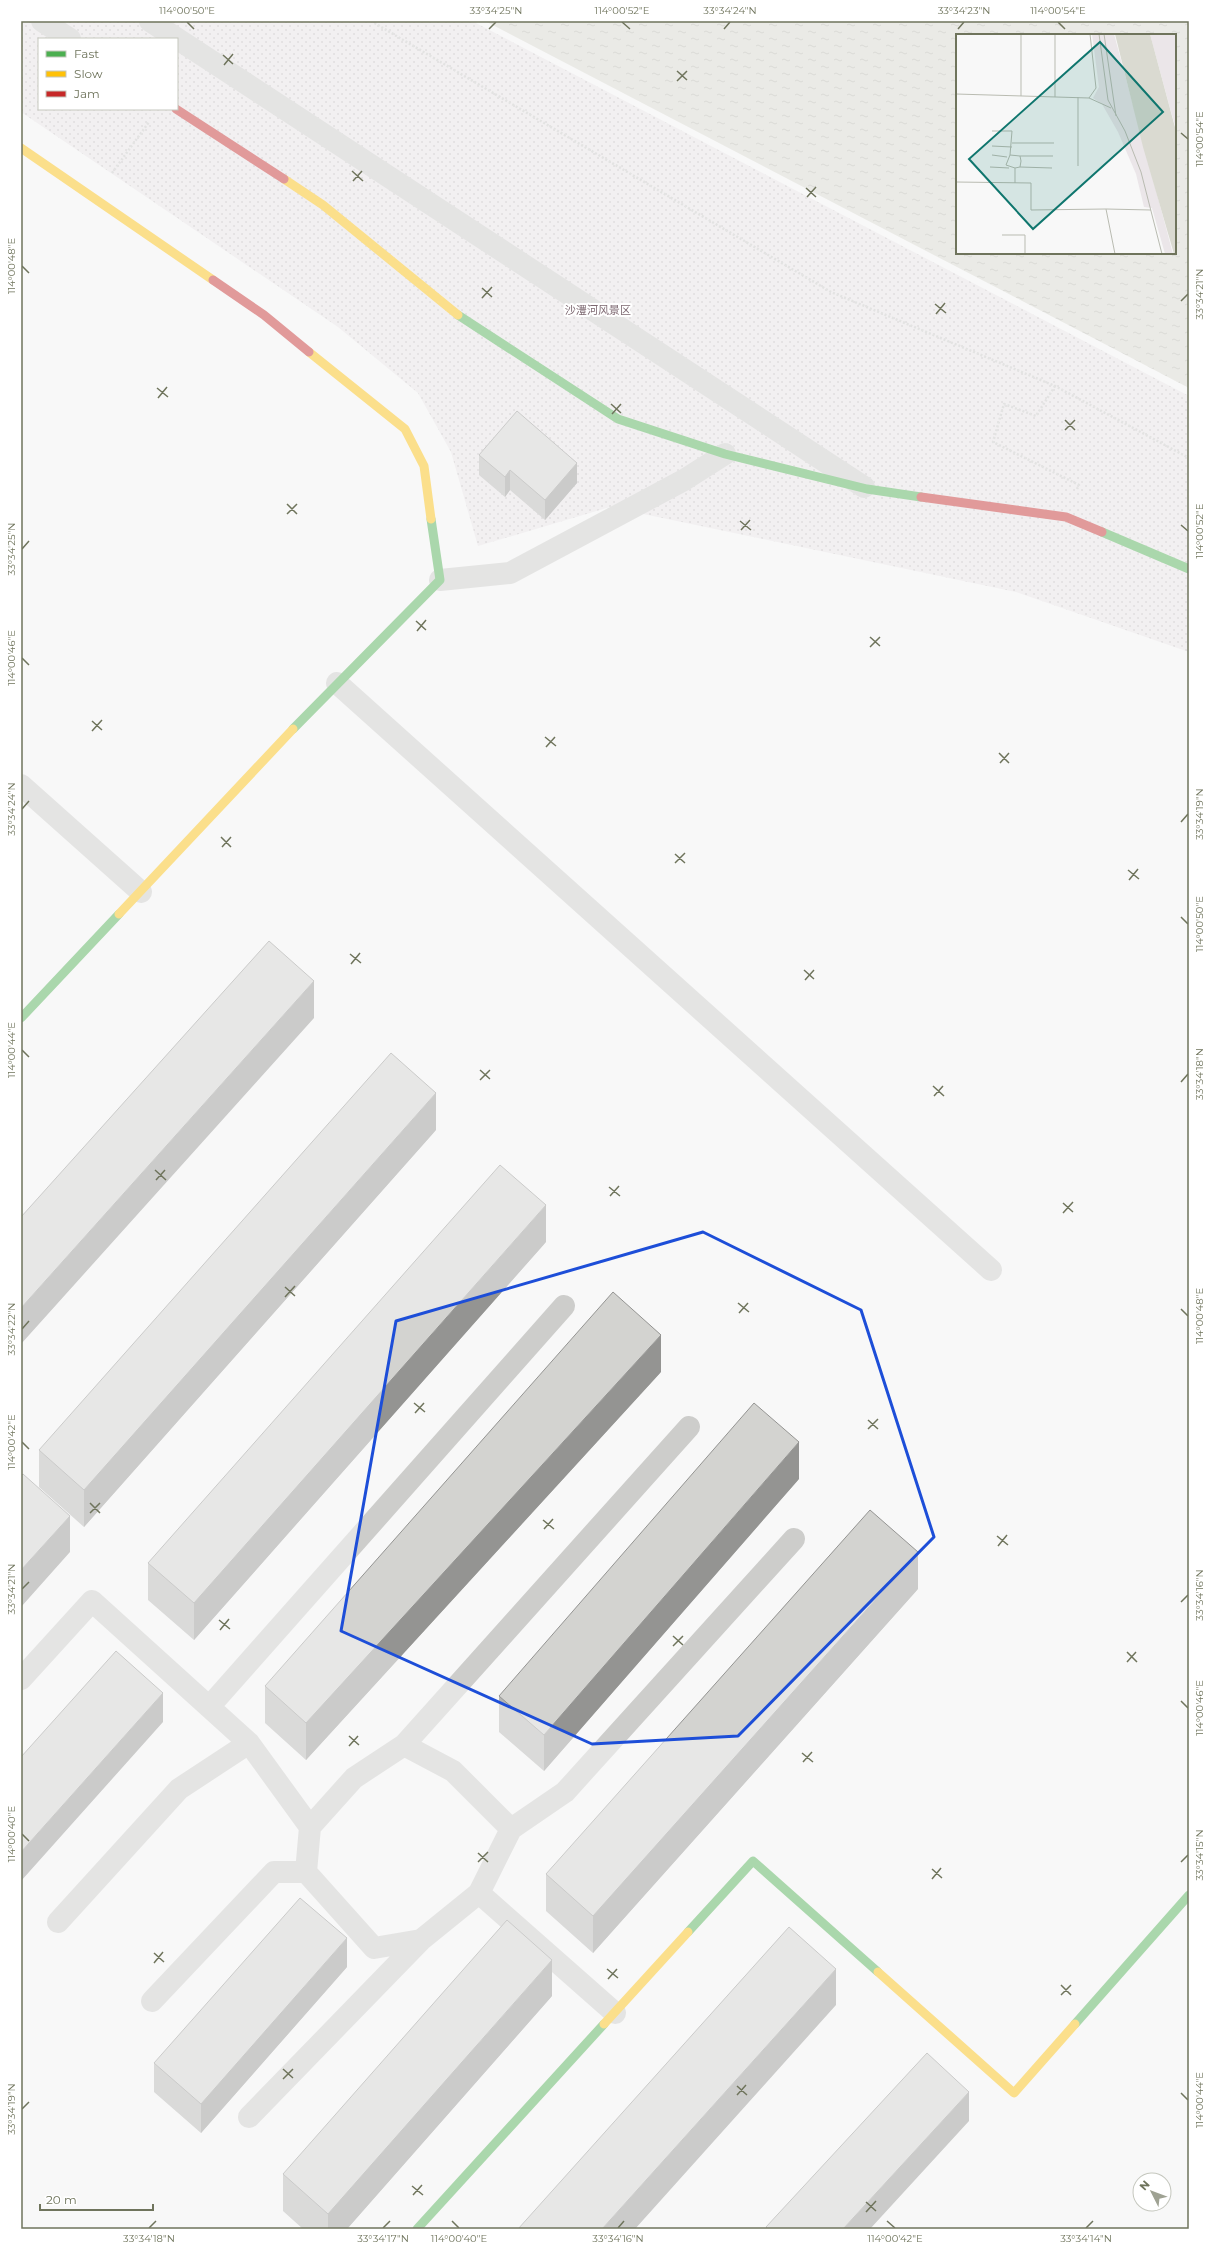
<svg xmlns="http://www.w3.org/2000/svg" width="1210" height="2250" viewBox="0 0 1210 2250" font-family="Montserrat,'Noto Sans SC',sans-serif">
<style>
.green{fill:url(#green-dots);fill-rule:evenodd}
.water{fill:url(#water-ripples);fill-rule:evenodd}
.lines{fill:none;stroke-linecap:round;stroke-linejoin:round}
.path{stroke:#c9cac8;stroke-width:2.5;stroke-dasharray:2 2;stroke-linecap:butt}
.street{stroke:#cdcdcb;stroke-width:22}
.fast{stroke:#4caf50;stroke-width:9}
.slow{stroke:#ffc107;stroke-width:9}
.jam{stroke:#c62828;stroke-width:9}
.wall{fill:#b5b5b3}
.shaded-wall{fill:#949492}
.building{fill:#d3d3d0;stroke:#949492}
.marked{fill:none;stroke:#1d4ed8;stroke-width:3;stroke-linejoin:round}
.ticks{fill:none;stroke:#6f745c;stroke-width:1.5}
.labels{text-anchor:middle;dominant-baseline:central;stroke-width:4;stroke-linejoin:round;paint-order:stroke}
.park-label{font-size:11px;fill:#7d6871;stroke:#fff}
.inset-road{fill:none;stroke:#b9bbb1;stroke-width:1}
.view{fill:#0f766e;fill-opacity:0.15;stroke:#0f766e;stroke-width:2}
.inset-edge{fill:none;stroke:#6f745c;stroke-width:2}
.neatline{fill:none;stroke:#6f745c;stroke-width:1.5}
.ticks-label{font-size:10px;text-anchor:middle;fill:#6f745c}
</style>
<defs>
<pattern id="green-dots" width="8" height="8" patternUnits="userSpaceOnUse"><rect width="8" height="8" fill="#ebe6e9"/><path d="M2 2h.1M6 6h.1" fill="none" stroke="#c3bfc0" stroke-width="1.8" stroke-linecap="round"/></pattern>
<pattern id="water-ripples" width="26" height="14" patternUnits="userSpaceOnUse"><rect width="26" height="14" fill="#dadad1"/><path d="M2 4q2-2 4 0t4 0M15 11q2-2 4 0t4 0" fill="none" stroke="#b5b5ad"/></pattern>
</defs>
<rect width="100%" height="100%" fill="#f8f8f8"/>
<path class="green" d="M21 21H472L1189 396V652L1016 592 610 507 478 546 451 452 418 393 338 327 21 112ZM39 39H177V109H39Z"/>
<path class="water" d="M485 21H1189V388ZM957 35H1175V253H957Z"/>
<g class="lines">
<path class="path" d="M371 21 831 292 1055 386 1189 458
M112 173 149 122
M1055 386 1036 416 1004 404 993 442 1079 485 1077 489"/>
<path class="street" d="M42 21 70 39
M150 21 864 487
M440 580 510 573 684 480 725 454
M337 683 991 1270
M21 785 141 892
M21 1679 92 1601 249 1743 310 1827
M209 1707 564 1306
M404 1745 689 1427
M511 1829 565 1792 794 1539
M479 1893 421 1940 374 1948 306 1872 310 1827 354 1778 404 1745 453 1771 511 1829 479 1893 615 2013
M58 1922 179 1789 249 1743
M152 2001 274 1872H306
M249 2117 421 1940"/>
<path class="fast" d="M458 315 618 419 725 454 867 489 921 497
M1102 532 1189 569
M293 729 440 580 431 519
M21 1018 119 914
M688 1932 753 1861 878 1972
M1075 2024 1189 1895
M417 2229 604 2024"/>
<path class="slow" d="M21 148 213 280
M284 179 323 205 458 315
M309 352 405 429 424 466 431 519
M119 914 293 729
M878 1972 1014 2093 1075 2024
M604 2024 688 1932"/>
<path class="jam" d="M176 109 284 179
M213 280 264 315 309 352
M921 497 1066 517 1102 532"/>
</g>
<path class="wall" d="M479 455 577 483 545 520 510 490 505 497 479 475Z
M436 1130 84 1527 39 1487V1450Z
M546 1242 194 1640 148 1600V1563Z
M661 1372 306 1760 265 1723V1686Z
M799 1479 544 1771 499 1732V1696Z
M918 1589 593 1953 546 1911V1874Z
M347 1967 201 2133 154 2092V2063Z
M552 1996 347 2229H303L283 2211V2174Z"/>
<path class="shaded-wall" d="M577 463V483L545 520V500Z
M510 470V490L505 497V477Z
M314 981V1018L21 1344V1308Z
M436 1093V1130L84 1527V1490Z
M546 1205V1242L194 1640V1603Z
M661 1335V1372L306 1760V1723Z
M799 1442V1479L544 1771V1735Z
M70 1516V1552L21 1607V1570Z
M918 1552V1589L593 1953V1916Z
M163 1693V1722L21 1881V1852Z
M347 1938V1967L201 2133V2104Z
M552 1960V1996L347 2229H328V2214Z
M836 1969V2005L635 2229H602Z
M969 2092V2121L870 2229H843Z"/>
<path class="building" d="M517 411 577 463 545 500 510 470 505 477 479 455Z
M269 941 314 981 21 1308V1217Z
M391 1053 436 1093 84 1490 39 1450Z
M500 1165 546 1205 194 1603 148 1563Z
M613 1292 661 1335 306 1723 265 1686Z
M754 1403 799 1442 544 1735 499 1696Z
M23 1474 70 1516 21 1570V1476Z
M870 1510 918 1552 593 1916 546 1874Z
M116 1651 163 1693 21 1852V1757Z
M300 1898 347 1938 201 2104 154 2063Z
M507 1920 552 1960 328 2214 283 2174Z
M789 1927 836 1969 602 2229H518Z
M927 2053 969 2092 843 2229H768L766 2227Z"/>
<path d="M0 0H1210V2250H0ZM703 1232 861 1310 934 1537 738 1736 592 1744 341 1631 396 1321Z" fill="#f8f8f8" fill-opacity=".55" fill-rule="evenodd"/>
<path class="marked" d="M703 1232 861 1310 934 1537 738 1736 592 1744 341 1631 396 1321Z"/>
<path class="ticks" d="M187 22 194 29M622 22 630 29M1058 22 1065 29M489 29 496 22M724 29 730 22M958 29 964 22M223 55 233 64M224 65 233 54M677 71 687 80M677 81 687 71M1181 133 1188 139M352 171 363 181M353 181 362 171M806 188 816 197M807 197 816 187M22 266 29 273M482 288 492 297M482 298 492 287M1181 301 1188 294M935 304 946 313M936 314 945 303M157 388 168 397M158 398 167 387M611 404 621 413M612 414 621 404M1065 420 1075 430M1065 430 1075 420M287 504 297 514M287 514 297 504M740 521 751 530M1181 525 1188 531M741 530 750 520M22 549 29 541M416 621 426 630M417 631 426 620M870 637 880 646M870 647 880 637M22 658 29 665M92 721 102 730M92 731 102 720M545 737 556 746M546 747 555 737M999 753 1009 763M1000 763 1009 753M22 809 29 801M1181 822 1188 814M221 837 231 847M222 847 231 837M675 854 685 863M675 863 685 853M1128 870 1139 879M1129 880 1138 869M1181 917 1188 924M350 954 361 963M351 964 360 953M804 970 814 979M805 980 814 970M22 1050 29 1057M480 1070 490 1079M480 1080 490 1070M1181 1082 1188 1074M933 1086 944 1096M934 1096 943 1086M155 1170 166 1180M156 1180 165 1170M609 1187 620 1196M610 1196 619 1186M1063 1203 1073 1212M1063 1213 1073 1202M285 1287 295 1296M285 1297 295 1286M738 1303 749 1312M1181 1309 1188 1316M739 1313 748 1303M22 1329 29 1321M414 1403 425 1412M415 1413 424 1403M868 1420 878 1429M868 1429 878 1419M22 1442 29 1449M90 1503 100 1513M90 1513 100 1503M543 1520 554 1529M544 1529 553 1519M997 1536 1008 1545M998 1546 1007 1535M22 1589 29 1582M1181 1602 1188 1595M219 1620 230 1629M220 1630 229 1619M673 1636 683 1645M673 1646 683 1636M1127 1652 1137 1662M1127 1662 1136 1652M1181 1701 1188 1708M349 1736 359 1745M349 1746 358 1736M802 1753 813 1762M803 1762 812 1752M22 1834 29 1841M478 1853 488 1862M478 1862 488 1852M1181 1862 1188 1855M932 1869 942 1878M932 1879 941 1868M154 1953 164 1962M154 1963 163 1952M607 1969 618 1978M608 1979 617 1969M1061 1985 1071 1995M1061 1995 1071 1985M283 2069 293 2078M283 2079 293 2069M737 2086 747 2095M1181 2093 1188 2100M737 2095 746 2085M22 2109 29 2102M412 2186 423 2195M413 2195 422 2185M866 2202 876 2211M866 2212 876 2201M452 2221 459 2228M887 2221 895 2228M149 2228 156 2221M383 2228 390 2221M618 2228 624 2221M1086 2228 1093 2221"/>
<g class="labels">
<g class="park-label">
<text x="598" y="310">沙澧河风景区</text>
</g>
</g>
<g transform="translate(956 34)">
<rect width="220" height="220" fill="#f8f8f8"/>
<path d="M136 0H158L217 220H209L196 174 188 173 180 140 162 98 146 70 137 64 143 53ZM194 0H220V95L214 74Z" fill="#ebe6e9"/>
<path d="M159 0H194L220 97V220H218L187 113Z" fill="#dadad1"/>
<path class="inset-road" d="M65 0V62M99 0V63M143 0 152 66 169 97 185 138 206 220M148 0 160 82M0 60 133 64 140 54 134 0M122 63V132M133 64 155 74M36 97H56L54 121M56 109H98M36 112 56 113M36 121 51 123M64 122H97M34 133 53 134M64 133 96 134M59 134 50 131 54 121 64 122 65 127 64 133 59 134V149M0 148 75 149V176L150 175 159 220M150 175 195 176M46 201H69V220"/>
<path class="view" d="M144 8 207 78 77 195 13 125Z"/>
<rect width="220" height="220" class="inset-edge"/>
</g>
<rect width="1210" height="2250" fill="none" stroke="#ffffff" stroke-width="44"/>
<rect x="38" y="38" width="140" height="72" fill="#ffffff" stroke="#c5c7be"/>
<rect x="46" y="51" width="20" height="6" fill="#4caf50" stroke="#c5c7be"/>
<text x="74" y="58" font-size="12" fill="#6f745c">Fast</text>
<rect x="46" y="71" width="20" height="6" fill="#ffc107" stroke="#c5c7be"/>
<text x="74" y="78" font-size="12" fill="#6f745c">Slow</text>
<rect x="46" y="91" width="20" height="6" fill="#c62828" stroke="#c5c7be"/>
<text x="74" y="98" font-size="12" fill="#6f745c">Jam</text>
<g transform="translate(1152 2192) rotate(312)"><circle r="19" fill="#ffffff" stroke="#c5c7be"/>
<path d="M0-3L7 15L0 10L-7 15Z" fill="#9fa293"/>
<text y="-6" font-size="11" font-weight="bold" text-anchor="middle" fill="#6f745c">N</text>
</g>
<path d="M40 2204v6h113v-6" fill="none" stroke="#6f745c" stroke-width="2"/>
<text x="46" y="2204" font-size="12" fill="#6f745c" stroke="#ffffff" stroke-width="3" paint-order="stroke">20 m</text>
<rect x="22" y="22" width="1166" height="2206" class="neatline"/>
<g class="ticks-label">
<text x="187" y="14">114°00'50"E</text>
<text x="496" y="14">33°34'25"N</text>
<text x="622" y="14">114°00'52"E</text>
<text x="730" y="14">33°34'24"N</text>
<text x="964" y="14">33°34'23"N</text>
<text x="1058" y="14">114°00'54"E</text>
<text transform="translate(1199 139) rotate(-90)" y="4">114°00'54"E</text>
<text transform="translate(11 266) rotate(-90)" y="4">114°00'48"E</text>
<text transform="translate(1199 294) rotate(-90)" y="4">33°34'21"N</text>
<text transform="translate(1199 531) rotate(-90)" y="4">114°00'52"E</text>
<text transform="translate(11 549) rotate(-90)" y="4">33°34'25"N</text>
<text transform="translate(11 658) rotate(-90)" y="4">114°00'46"E</text>
<text transform="translate(11 809) rotate(-90)" y="4">33°34'24"N</text>
<text transform="translate(1199 814) rotate(-90)" y="4">33°34'19"N</text>
<text transform="translate(1199 924) rotate(-90)" y="4">114°00'50"E</text>
<text transform="translate(11 1050) rotate(-90)" y="4">114°00'44"E</text>
<text transform="translate(1199 1074) rotate(-90)" y="4">33°34'18"N</text>
<text transform="translate(1199 1316) rotate(-90)" y="4">114°00'48"E</text>
<text transform="translate(11 1329) rotate(-90)" y="4">33°34'22"N</text>
<text transform="translate(11 1442) rotate(-90)" y="4">114°00'42"E</text>
<text transform="translate(11 1589) rotate(-90)" y="4">33°34'21"N</text>
<text transform="translate(1199 1595) rotate(-90)" y="4">33°34'16"N</text>
<text transform="translate(1199 1708) rotate(-90)" y="4">114°00'46"E</text>
<text transform="translate(11 1834) rotate(-90)" y="4">114°00'40"E</text>
<text transform="translate(1199 1855) rotate(-90)" y="4">33°34'15"N</text>
<text transform="translate(1199 2100) rotate(-90)" y="4">114°00'44"E</text>
<text transform="translate(11 2109) rotate(-90)" y="4">33°34'19"N</text>
<text x="149" y="2242">33°34'18"N</text>
<text x="383" y="2242">33°34'17"N</text>
<text x="459" y="2242">114°00'40"E</text>
<text x="618" y="2242">33°34'16"N</text>
<text x="895" y="2242">114°00'42"E</text>
<text x="1086" y="2242">33°34'14"N</text>
</g>
</svg>
